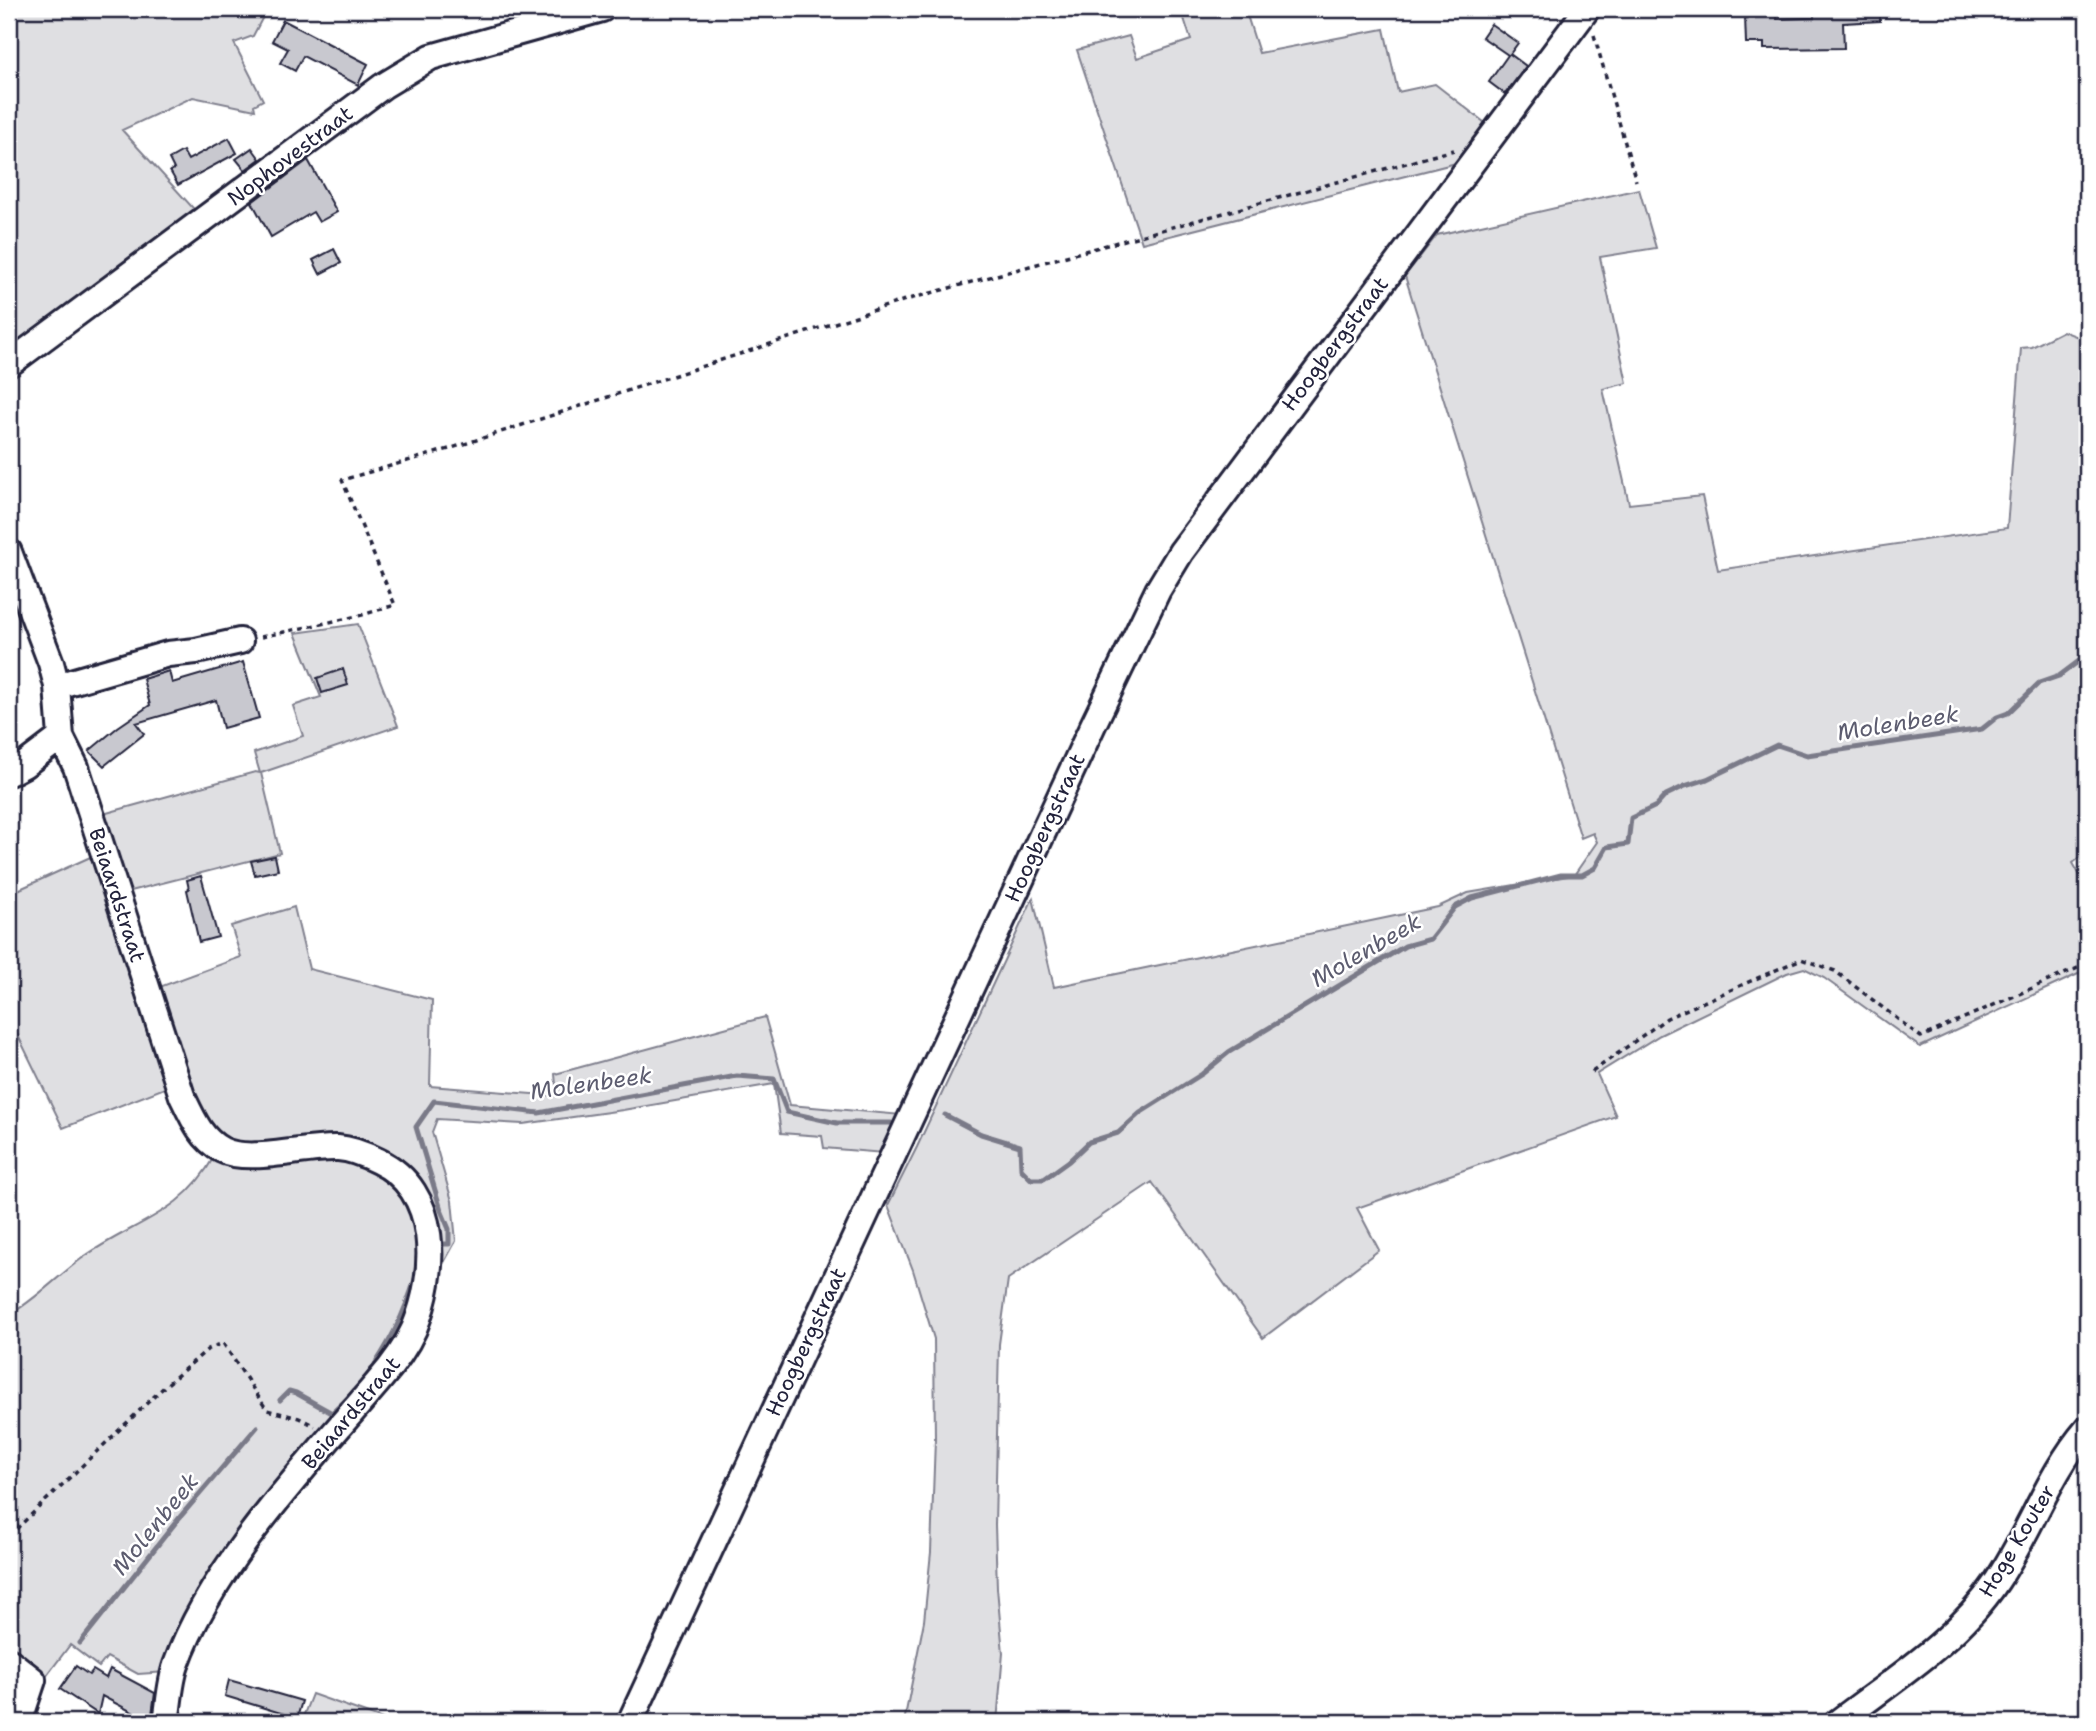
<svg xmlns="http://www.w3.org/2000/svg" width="2096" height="1731" viewBox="0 0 2096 1731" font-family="'Shantell Sans',sans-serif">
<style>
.green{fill:#dfdfe2;stroke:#80808e;stroke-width:2}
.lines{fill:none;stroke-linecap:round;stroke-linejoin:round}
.stream{stroke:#7a7a88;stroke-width:5}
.building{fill:#c8c8cf;stroke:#22223b;stroke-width:2}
.minor-casing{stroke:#22223b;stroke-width:30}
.path{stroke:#22223b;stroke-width:3.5;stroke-dasharray:5 5;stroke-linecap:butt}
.minor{stroke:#fff;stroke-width:24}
.labels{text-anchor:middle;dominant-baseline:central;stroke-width:5;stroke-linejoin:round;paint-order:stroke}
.street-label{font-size:21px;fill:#22223b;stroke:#fff}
.water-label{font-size:23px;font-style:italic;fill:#5c5c6f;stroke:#fff}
</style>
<rect width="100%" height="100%" fill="#fff"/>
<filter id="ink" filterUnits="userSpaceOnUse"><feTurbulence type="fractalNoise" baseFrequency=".0143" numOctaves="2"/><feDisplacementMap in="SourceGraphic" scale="14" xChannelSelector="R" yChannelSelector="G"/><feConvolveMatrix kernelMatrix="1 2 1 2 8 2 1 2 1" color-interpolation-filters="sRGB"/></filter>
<g filter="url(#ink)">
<path class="green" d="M9 9H267L253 36 234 43 263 100 254 105 255 110 193 97 122 130 203 219 9 359Z
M1181 9H1245L1259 53 1384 29 1398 92 1435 84 1489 126 1464 161 1142 243 1077 50 1129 36 1137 58 1191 40Z
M1639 189 1656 248 1600 257 1627 383 1603 389 1629 504 1702 496 1718 570 2007 528 2021 348 2032 347 2063 331 2078 337 2087 336V852L2073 863 2087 888V970L1920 1047 1824 978 1804 968 1787 973 1660 1035 1597 1074 1616 1116 1357 1208 1379 1250 1263 1338 1152 1182 1008 1279 999 1344 995 1525 997 1588 1003 1653 997 1722H904L924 1621 931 1552 935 1439 934 1339 913 1270 888 1205 917 1147 1033 898 1054 987 1438 907 1468 893 1574 875 1597 842 1593 833 1581 838 1405 276 1437 235Z
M358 624 398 726 261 773 280 853 123 893 103 814 255 772 260 773 254 753 303 736 293 706 321 697 295 633Z
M97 854 170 1086 63 1128 9 1017V894Z
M294 907 309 969 432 1000 430 1086 557 1096 555 1074 765 1017 790 1105 903 1115 884 1153 824 1148 822 1136 781 1133 774 1084 623 1110 523 1124 437 1119 432 1132 452 1201 456 1241 441 1268 402 1168 241 1148 203 1125 154 989 241 957 231 926Z
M344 1154 397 1180 424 1247 405 1329 167 1672 138 1674 107 1657 99 1667 70 1645 45 1678 9 1650V1315C35 1300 57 1277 81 1259 134 1220 180 1218 215 1155Z
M312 1694 391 1722H301Z"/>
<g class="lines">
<path class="stream" d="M945 1115 981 1134 1020 1146 1021 1169 1031 1179H1044L1069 1161 1089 1142 1118 1133 1140 1113 1202 1074 1229 1052 1405 946 1430 939 1455 907 1472 898 1561 875H1582L1595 868 1607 847 1628 844 1631 818 1656 806 1666 795 1685 786 1707 779 1777 745 1807 755 1982 729 1997 717 2008 713 2039 683 2059 676 2087 655
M440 1244H449V1229L441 1210 416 1127 434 1101 539 1113 737 1076 774 1079 787 1112 837 1123H891
M365 1379C389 1345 404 1316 416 1276
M280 1400 289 1391 296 1393 332 1413 354 1392
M80 1643 180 1517 257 1427"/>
</g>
<path class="building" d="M1814 9H1880V21L1843 23 1844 48 1764 49V43H1746L1745 16 1777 15V19L1814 18Z
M283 20 368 64 358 85 303 56 295 71 280 63 288 49 272 41Z
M1491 24 1518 43 1510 54 1526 66 1505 94 1489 82 1508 55 1482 37Z
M229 138 237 153 178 185 170 171 174 169 169 159 183 151 188 160Z
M252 148 260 159 245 170 236 159Z
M308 160 337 212 319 222 313 212 271 237 252 202Z
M334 249 341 263 320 274 313 260Z
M243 662 259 718 223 728 216 700 136 723 144 734 104 766 89 751 118 727 150 705 143 679 169 671 172 683Z
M343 669 348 685 322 693 317 678Z
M275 856 278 870 255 875 251 861Z
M201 876 218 937 199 942 187 890 189 889 187 880Z
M76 1666 89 1675 93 1670 106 1678 110 1669 155 1693 151 1722H136L138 1715 102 1696 98 1714 60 1689Z
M229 1680 302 1701 297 1718 225 1696Z"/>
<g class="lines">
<g class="minor-casing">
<path id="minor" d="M9 364 383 86 431 57 602 9
M9 552 51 663 57 686 61 737 76 767 182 1096C192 1117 201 1139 222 1150 249 1164 308 1146 338 1148 352 1149 366 1155 378 1161 441 1191 437 1273 414 1329 405 1349 393 1365 378 1382 309 1463 212 1564 176 1665 170 1682 169 1704 166 1722
M57 686 168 654 196 651 240 641
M9 773 24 765 61 737
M9 1661 33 1680 19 1722
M630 1722 1093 725 1158 590 1181 552 1587 9
M1838 1722C1893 1680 1958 1640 1997 1581 2030 1532 2049 1473 2087 1429"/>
</g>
<path class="path" d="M1594 35 1636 181
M261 637 362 615 395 605 342 480 449 449 902 301 1454 150
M1592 1072 1667 1018 1801 959 1835 971 1921 1037 2087 964
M9 1536 165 1386 208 1349 223 1343 267 1410 299 1418 315 1426"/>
<use href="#minor" class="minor"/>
</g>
</g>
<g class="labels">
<g class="street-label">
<text transform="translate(290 156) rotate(-37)">Nophovestraat</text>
<text transform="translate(1335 344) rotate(-53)">Hoogbergstraat</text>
<text transform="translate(1045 828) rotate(-65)">Hoogbergstraat</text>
<text transform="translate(117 895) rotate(72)">Beiaardstraat</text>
<text transform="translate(806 1342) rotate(-65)">Hoogbergstraat</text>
<text transform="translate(351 1413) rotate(-50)">Beiaardstraat</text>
<text transform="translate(2017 1541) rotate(-59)">Hoge Kouter</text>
</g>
<g class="water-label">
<text transform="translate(1898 723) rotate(-9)">Molenbeek</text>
<text transform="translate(1366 950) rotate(-30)">Molenbeek</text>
<text transform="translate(591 1083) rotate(-8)">Molenbeek</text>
<text transform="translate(155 1524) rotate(-51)">Molenbeek</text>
</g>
</g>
<rect width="2096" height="1731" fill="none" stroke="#fff" stroke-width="35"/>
<rect x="18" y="18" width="2061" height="1696" fill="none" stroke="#22223b" stroke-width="2.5" filter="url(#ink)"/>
</svg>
